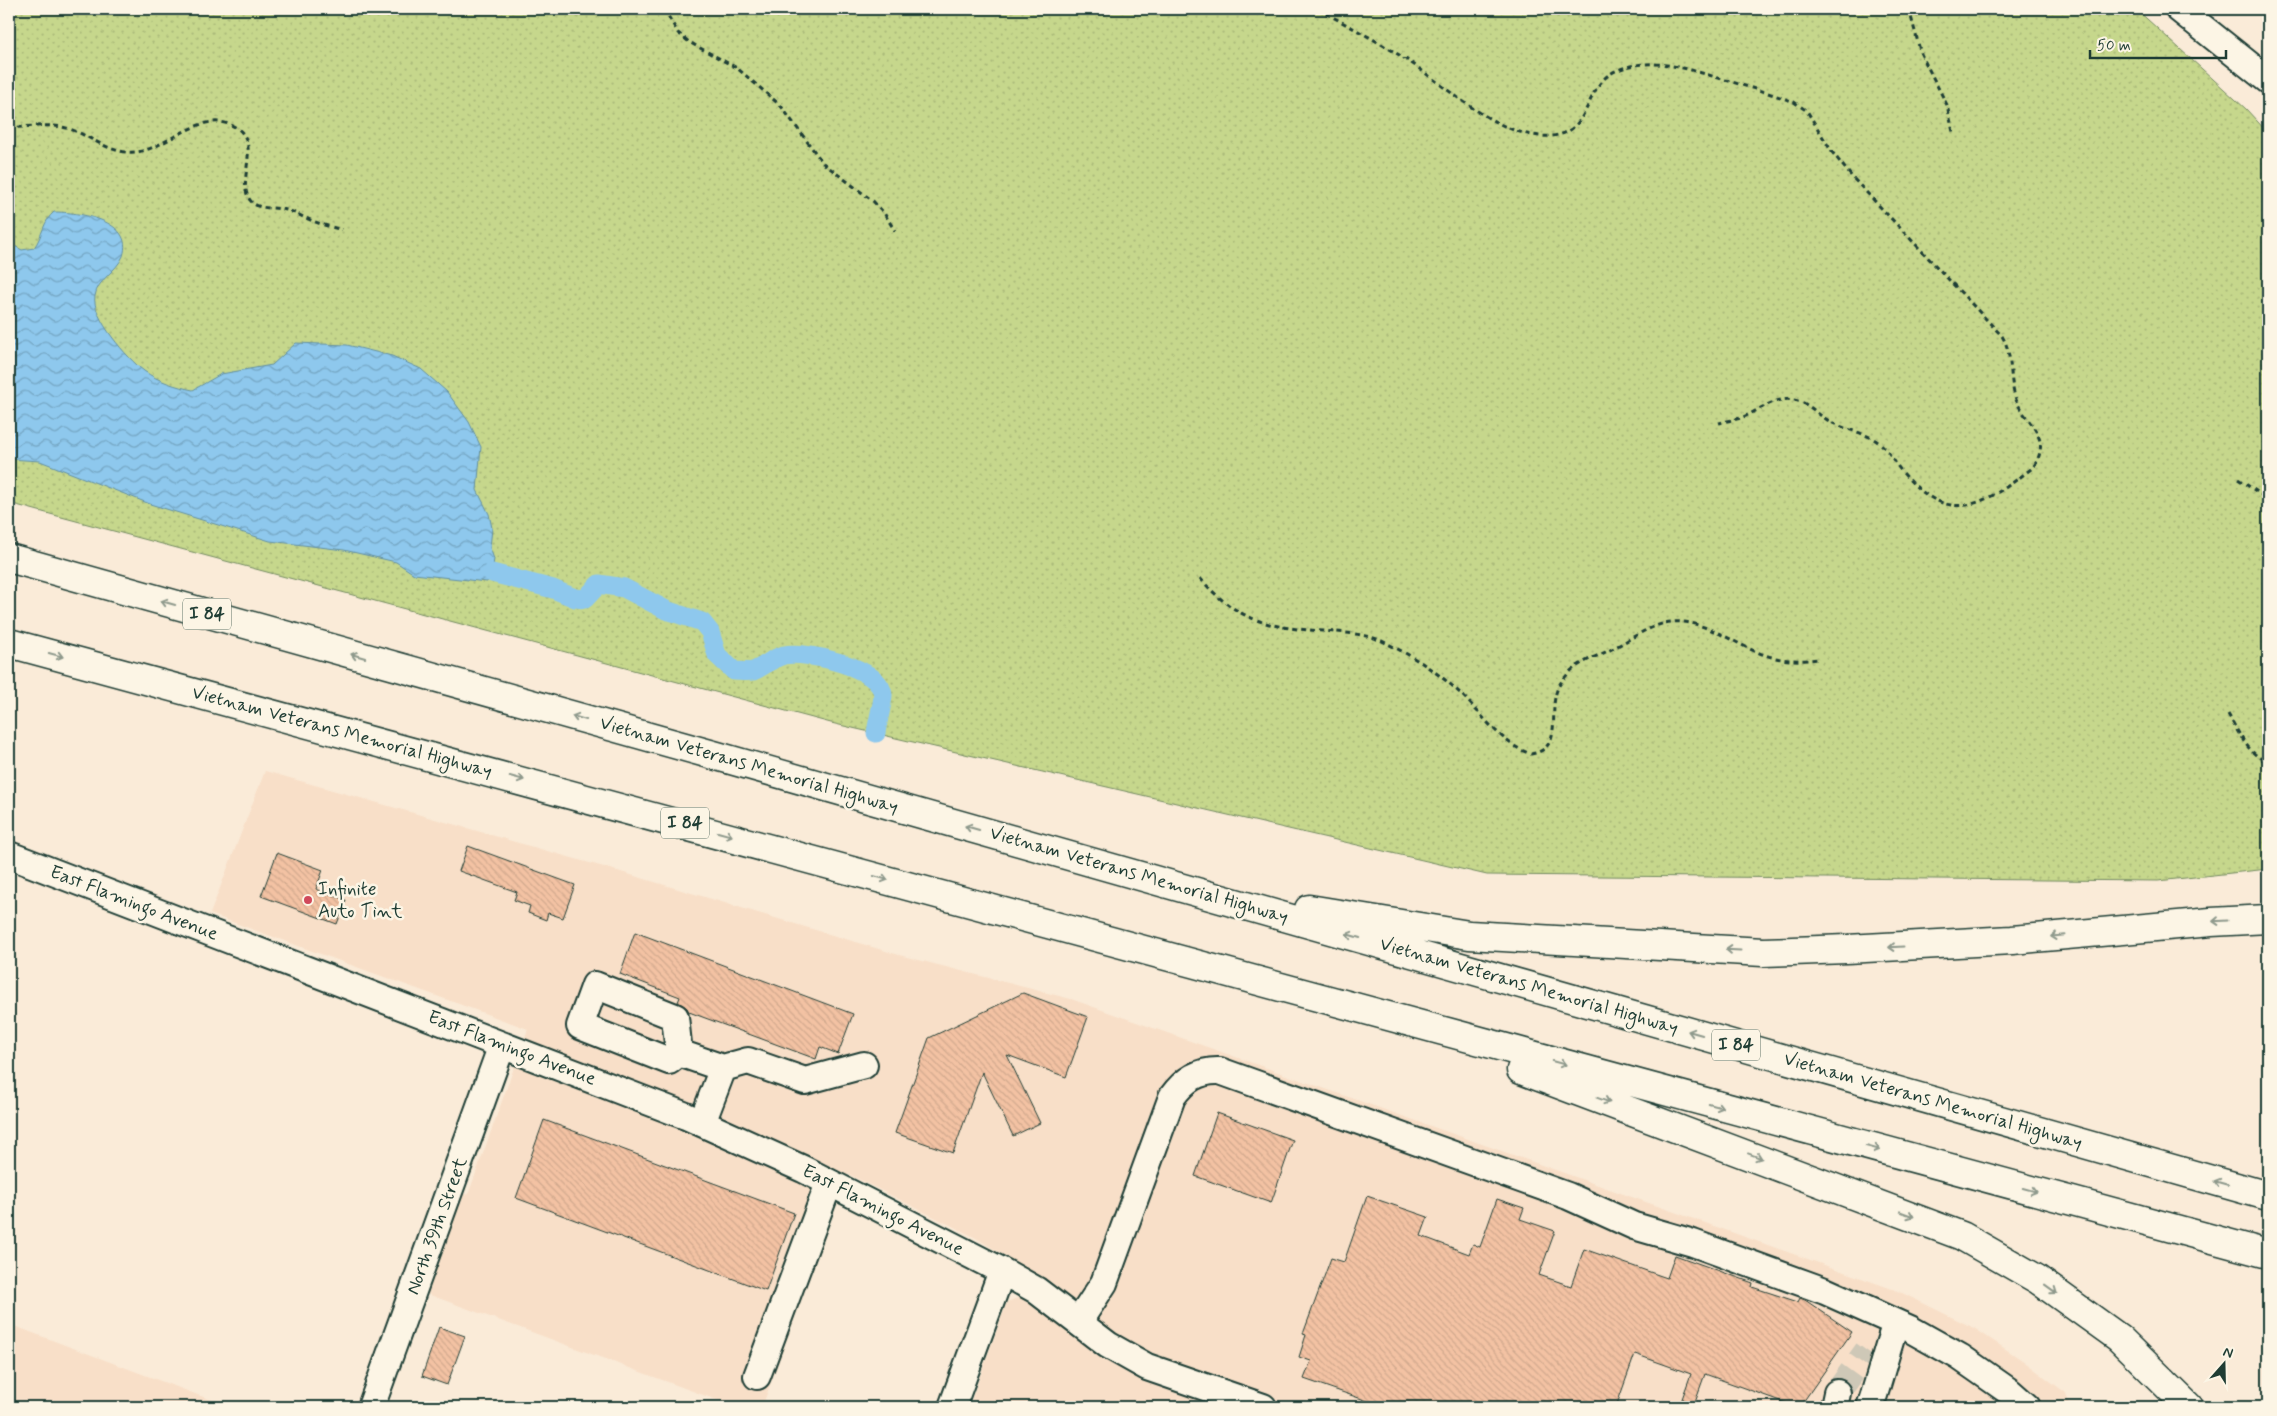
<svg xmlns="http://www.w3.org/2000/svg" width="2277" height="1416" viewBox="0 0 2277 1416" font-family="Mynerve,sans-serif">
<style>
.built{fill:#f8dfc8}
.grass{fill:url(#grass-dots);stroke:#728a60}
.water{fill:url(#water-waves);stroke:#6290a3}
.lines{fill:none;stroke-linecap:round;stroke-linejoin:round}
.canal{stroke:#8ec8ed;stroke-width:19}
.building{fill:url(#building-back-hatch);stroke:#1f3d34}
.minor-tunnel{stroke:#cec8b7;stroke-width:26;stroke-dasharray:26 13;stroke-linecap:butt}
.minor-casing{stroke:#1f3d34;stroke-width:30}
.highway-casing{stroke:#1f3d34;stroke-width:31}
.path{stroke:#1f3d34;stroke-width:3;stroke-dasharray:5 4;stroke-linecap:butt}
.minor{stroke:#fcf5e5;stroke-width:26}
.highway{stroke:#fcf5e5;stroke-width:28}
.oneway{stroke:#8e998c}
.poi-dot{fill:#d1495b;stroke:#fcf5e5;stroke-width:2}
.labels{text-anchor:middle;dominant-baseline:central;stroke-width:5;stroke-linejoin:round;paint-order:stroke}
.shield{fill:#fcf5e5;stroke:#617469;stroke-width:1}
.shield-label{font-size:18px;font-weight:bold;fill:#1f3d34}
.street-label{font-size:19px;fill:#1f3d34;stroke:#fcf5e5}
.poi-label{font-size:19px;fill:#1f3d34;stroke:#fcf5e5;text-anchor:start}
</style>
<defs>
<pattern id="grass-dots" width="8" height="8" patternUnits="userSpaceOnUse" patternTransform="scale(1.25)"><rect width="8" height="8" fill="#c6d78c"/><path d="M2 2h.1M6 6h.1" fill="none" stroke="#aab979" stroke-width="1.8" stroke-linecap="round"/></pattern>
<pattern id="water-waves" width="16" height="10" patternUnits="userSpaceOnUse" patternTransform="scale(1.25)"><rect width="16" height="10" fill="#8ec8ed"/><path d="M0 5q4-4 8 0t8 0" fill="none" stroke="#73a4c1"/></pattern>
<pattern id="building-back-hatch" width="6" height="6" patternUnits="userSpaceOnUse" patternTransform="scale(1.25)"><rect width="6" height="6" fill="#f3c2a3"/><path d="M-1 5l2 2M0 0l6 6M5-1l2 2" fill="none" stroke="#d0a88d"/></pattern>
</defs>
<rect width="100%" height="100%" fill="#faebd8"/>
<filter id="ink" filterUnits="userSpaceOnUse"><feTurbulence type="fractalNoise" baseFrequency=".02" numOctaves="2"/><feDisplacementMap in="SourceGraphic" scale="10" xChannelSelector="R" yChannelSelector="G"/><feConvolveMatrix kernelMatrix="1 2 1 2 8 2 1 2 1" color-interpolation-filters="sRGB"/></filter>
<g filter="url(#ink)">
<path class="built" d="M265 771 611 869 899 955 1071 999 1898 1291 1974 1328 2022 1360 2066 1393 2070 1407H969L1007 1302 1052 1285 976 1238 848 1174 762 1407H736L422 1292 459 1192 468 1195 528 1029 210 914Z
M9 1324 230 1407H9Z"/>
<path class="grass" d="M9 9H2136L2246 109 2268 133V869L2158 881 1487 875 831 723 9 503Z"/>
<path class="water" d="M54 212C78 212 135 220 123 256 117 271 97 280 95 296 91 317 128 359 144 371 158 381 177 387 193 390L221 374 272 365 296 343 347 345 392 356 421 369 447 392 469 422 481 447 477 490 489 514 492 528 490 548 494 559 492 573 487 582 414 574 396 562 344 550 270 541 150 504 40 461 9 459V243L22 250 34 248C43 235 43 221 54 212Z"/>
<g class="lines">
<path class="canal" d="M492 573 553 589 575 598 585 599 599 584 624 588 666 610 702 622 710 632 717 655 734 671C739 671 748 672 753 671 764 667 772 658 784 655 807 651 881 667 883 695 883 703 877 724 876 733"/>
</g>
<path class="building" d="M468 846 575 885 563 918 548 913 546 920 528 913 530 906 514 900 517 892 459 871Z
M277 853 323 870 316 889 346 900 337 924 261 896Z
M635 932 853 1014 838 1054 820 1047 816 1059 689 1012 687 1008 678 1002 680 997 620 974Z
M1023 993 1088 1017 1066 1077 1007 1055 1040 1123 1013 1136 982 1072 953 1153 895 1133 929 1038Z
M1217 1113 1293 1140 1271 1203 1195 1176Z
M544 1120 794 1213 766 1291 516 1198Z
M1367 1196 1428 1217 1421 1236 1469 1254 1473 1244 1480 1247 1497 1199 1524 1208 1520 1219 1555 1231 1539 1275 1571 1286 1584 1249 1667 1278 1675 1255 1753 1283 1752 1287 1798 1302 1800 1298 1805 1300 1852 1332 1801 1405 1797 1402 1794 1406 1705 1374 1693 1407H1679L1691 1374 1635 1354 1616 1407H1385L1304 1379 1311 1361 1299 1357 1306 1335 1303 1334 1331 1258 1344 1262Z
M439 1327 465 1336 447 1385 422 1376Z"/>
<g class="lines">
<path class="minor-tunnel" d="M1837 1393 1867 1351"/>
<g class="minor-casing">
<path id="minor" d="M2179 9 2268 80
M9 855 686 1116 803 1169 1002 1271 1036 1290 1108 1345 1147 1367 1263 1407
M679 1053 669 1061 580 1026 595 985 675 1017 679 1053 723 1068 702 1123
M723 1068 748 1061 805 1081 864 1065
M1079 1321 1104 1283 1172 1097C1184 1080 1198 1070 1220 1071L1568 1196 1634 1226 1693 1243 1825 1291 1910 1329 1960 1357 2010 1392 2027 1407
M757 1376 829 1183
M371 1407 502 1045
M952 1407 1002 1271
M1834 1407 1837 1393
M1870 1407C1880 1379 1886 1351 1896 1323"/>
</g>
<g class="highway-casing">
<path id="highway" d="M9 558 717 756 2268 1196
M9 643C763 844 1515 1051 2268 1254
M1309 909 1469 935 1763 952 1847 949 2012 940 2211 922 2268 919
M1521 1070 1962 1236 2037 1279 2119 1338 2189 1407"/>
</g>
<path class="path" d="M664 9 678 33 689 42 737 68 781 106 823 163 873 201 884 213 895 231
M1318 9C1347 25 1376 40 1404 58 1444 84 1492 133 1541 136 1596 140 1580 84 1618 70 1655 55 1693 71 1729 81 1751 88 1773 94 1794 102L1807 111 1832 152 1852 177 2002 336C2014 356 2008 381 2017 402 2023 416 2036 426 2040 441 2042 450 2038 463 2031 469 1984 505 1950 527 1904 474 1895 465 1889 449 1878 442 1863 431 1842 430 1826 419 1816 413 1809 404 1798 401 1777 394 1759 411 1741 418 1734 420 1726 421 1719 423
M1694 9H1712
M1909 9 1921 54 1947 105 1953 132
M9 128C26 127 45 124 62 127 88 132 107 155 136 152 168 149 204 105 238 129 261 146 236 181 250 200 257 210 271 207 282 209 293 211 302 217 313 221 322 225 333 227 342 230
M2238 479 2268 499
M1200 578C1237 621 1269 628 1324 631 1345 633 1365 633 1384 642 1411 655 1438 672 1460 693 1482 714 1501 744 1531 754 1567 748 1545 707 1560 684 1565 677 1571 669 1579 665 1588 659 1600 655 1610 650 1628 641 1645 628 1665 623 1700 615 1734 645 1765 655 1782 661 1800 661 1818 659
M2228 714C2238 731 2248 755 2268 762"/>
<use href="#minor" class="minor"/>
<use href="#highway" class="highway"/>
</g>
<defs><path id="oneway-shaft" d="M-6 0H5M1.5-3L5.5 0L1.5 3" fill="none" stroke-width="1.6" stroke-linecap="round" stroke-linejoin="round" transform="scale(1.25)"/></defs>
<g class="oneway">
<use href="#oneway-shaft" transform="translate(168 603) rotate(-164)"/>
<use href="#oneway-shaft" transform="translate(56 655) rotate(15)"/>
<use href="#oneway-shaft" transform="translate(358 656) rotate(-164)"/>
<use href="#oneway-shaft" transform="translate(579 718) rotate(-164)"/>
<use href="#oneway-shaft" transform="translate(517 778) rotate(15)"/>
<use href="#oneway-shaft" transform="translate(972 828) rotate(-164)"/>
<use href="#oneway-shaft" transform="translate(725 834) rotate(15)"/>
<use href="#oneway-shaft" transform="translate(881 878) rotate(15)"/>
<use href="#oneway-shaft" transform="translate(2220 921) rotate(177)"/>
<use href="#oneway-shaft" transform="translate(1353 936) rotate(-164)"/>
<use href="#oneway-shaft" transform="translate(2058 936) rotate(175)"/>
<use href="#oneway-shaft" transform="translate(1896 947) rotate(177)"/>
<use href="#oneway-shaft" transform="translate(1733 950) rotate(-177)"/>
<use href="#oneway-shaft" transform="translate(1695 1033) rotate(-164)"/>
<use href="#oneway-shaft" transform="translate(1559 1063) rotate(15)"/>
<use href="#oneway-shaft" transform="translate(1603 1100) rotate(20)"/>
<use href="#oneway-shaft" transform="translate(1716 1106) rotate(15)"/>
<use href="#oneway-shaft" transform="translate(1873 1148) rotate(15)"/>
<use href="#oneway-shaft" transform="translate(1755 1156) rotate(20)"/>
<use href="#oneway-shaft" transform="translate(2221 1183) rotate(-164)"/>
<use href="#oneway-shaft" transform="translate(2030 1190) rotate(15)"/>
<use href="#oneway-shaft" transform="translate(1907 1214) rotate(21)"/>
<use href="#oneway-shaft" transform="translate(2051 1289) rotate(36)"/>
</g>
</g>
<circle class="poi-dot" cx="308" cy="900" r="5"/>
<g class="labels">
<g class="shield">
<rect x="183" y="598.5" width="48" height="31" rx="4"/>
<rect x="661" y="807.5" width="48" height="31" rx="4"/>
<rect x="1712" y="1029.5" width="48" height="31" rx="4"/>
</g>
<g class="shield-label">
<text x="207" y="614">I 84</text>
<text x="685" y="823">I 84</text>
<text x="1736" y="1045">I 84</text>
</g>
<g class="street-label">
<text transform="translate(342 732) rotate(15)">Vietnam Veterans Memorial Highway</text>
<text transform="translate(749 765) rotate(16)">Vietnam Veterans Memorial Highway</text>
<text transform="translate(1139 875) rotate(16)">Vietnam Veterans Memorial Highway</text>
<text transform="translate(134 903) rotate(21)">East Flamingo Avenue</text>
<text transform="translate(1529 986) rotate(16)">Vietnam Veterans Memorial Highway</text>
<text transform="translate(512 1048) rotate(21)">East Flamingo Avenue</text>
<text transform="translate(1933 1101) rotate(16)">Vietnam Veterans Memorial Highway</text>
<text transform="translate(883 1210) rotate(27)">East Flamingo Avenue</text>
<text transform="translate(437 1226) rotate(-70)">North 39th Street</text>
</g>
<g class="poi-label">
<text x="318" y="889">Infinite<tspan x="318" dy="22">Auto Tint</tspan></text>
</g>
</g>
<rect width="2277" height="1416" fill="none" stroke="#fcf5e5" stroke-width="30"/>
<rect x="15" y="15" width="2247" height="1386" fill="none" stroke="#1f3d34" stroke-width="2" filter="url(#ink)"/>
<g transform="translate(2224 1364) rotate(20)" stroke="#fcf5e5" stroke-width="4" paint-order="stroke">
<path d="M0-4L9 19L0 12L-9 19Z" fill="#1f3d34"/>
<text y="-8" font-size="14" font-weight="bold" text-anchor="middle" fill="#1f3d34">N</text>
</g>
<path d="M2090 50v8h136v-8" fill="none" stroke="#1f3d34" stroke-width="2.5"/>
<text x="2097" y="50" font-size="15" fill="#1f3d34" stroke="#fcf5e5" stroke-width="4" paint-order="stroke">50 m</text>
</svg>
